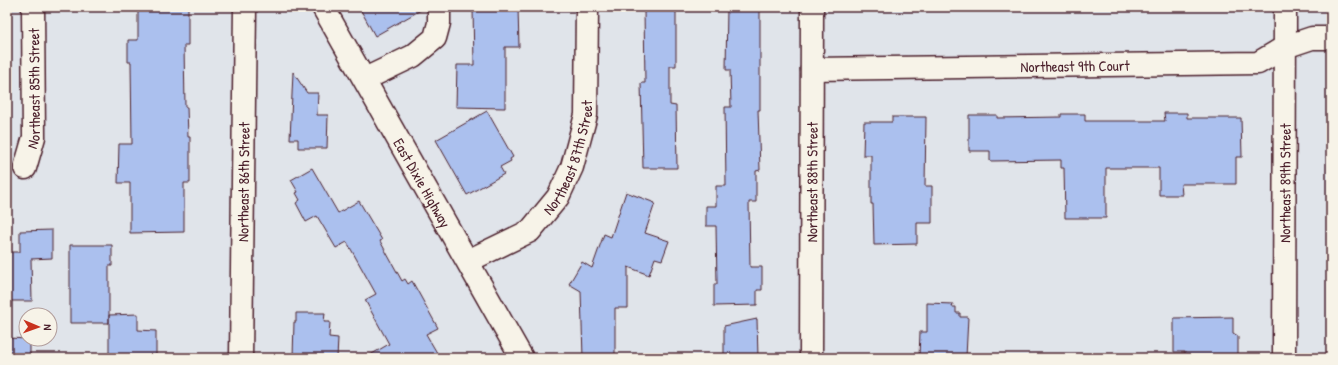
<svg xmlns="http://www.w3.org/2000/svg" width="1338" height="365" viewBox="0 0 1338 365" font-family="'Patrick Hand',sans-serif">
<style>
.building{fill:#abc0ee;stroke:#4a1f2b}
.lines{fill:none;stroke-linecap:round;stroke-linejoin:round}
.minor-casing{stroke:#4a1f2b;stroke-width:25}
.minor{stroke:#f7f3e8;stroke-width:22}
.labels{text-anchor:middle;dominant-baseline:central;stroke-width:3;stroke-linejoin:round;paint-order:stroke}
.street-label{font-size:15px;fill:#4a1f2b;stroke:#f7f3e8}
</style>
<rect width="100%" height="100%" fill="#e0e4ea"/>
<filter id="ink" filterUnits="userSpaceOnUse"><feTurbulence type="fractalNoise" baseFrequency=".025" numOctaves="2"/><feDisplacementMap in="SourceGraphic" scale="8" xChannelSelector="R" yChannelSelector="G"/><feConvolveMatrix kernelMatrix="1 2 1 2 8 2 1 2 1" color-interpolation-filters="sRGB"/></filter>
<g filter="url(#ink)">
<path class="building" d="M138 7H188V45H184L185 107H187L188 137H190V183H184V232L130 233V183H118L119 144H132L131 62H128V40H138Z
M359 7H426L375 36Z
M727 7H760V110H758L760 170 756 171V202H749L750 267H762V290H757V305L714 306V284H717L716 226H706V206H716V186H726L725 107H731L730 70H726Z
M473 8H518L519 47H505V108L456 107 457 65H474Z
M644 9H676V66H670V105L676 106 677 168H643L641 83H645Z
M293 72 307 93H318L317 115H328L327 148H298V139H290Z
M487 111 513 157 510 159 511 161 500 167 504 174 467 195 436 140Z
M1164 113H1187V118H1241L1242 157H1236V184H1181L1182 195H1159V168H1106V218H1065L1064 168H1061V160L990 161V151H969V115H997V118L1061 117V114H1085V121H1165Z
M892 117H926L925 186H932V223H917V244L874 245 873 204H871V155H863L864 122H892Z
M312 168 338 213 359 201 382 240 380 241 402 281 405 279 408 284 412 281 438 328 426 334 440 358H365L389 344 365 300 376 294 347 242 336 248 317 216 306 222 296 203 300 200 296 193 298 192 291 180Z
M626 192 655 203 645 233 669 241 662 260 655 258 649 275 628 267V308H615V358H583L581 291 569 284 582 262 592 268 604 234 611 237Z
M52 230V258L31 259 32 301H7V252H20V231Z
M70 245H112V266H109V323H70Z
M927 303 953 304 952 307H956V313H960V317H968L966 357H919L920 332H927Z
M296 313H325L324 322H330L329 337 338 338 337 358 293 357 294 322H296Z
M138 314V330L156 331V356H153V358H109V315Z
M1233 317V333L1238 336V358H1185V352H1174V318Z
M757 319 758 358H724V326Z
M7 338 30 339V358H7Z"/>
<g class="lines">
<g class="minor-casing">
<g id="minor">
<path id="s1" d="M323 7 522 358"/>
<path id="s2" d="M812 69 1258 63 1285 47 1312 38H1331"/>
<path d="M365 79 413 56 435 38 439 23V7"/>
<path id="s3" d="M25 168 34 137 33 7"/>
<path id="s4" d="M468 261 530 231 558 197 572 167 586 115 587 7"/>
<path id="s5" d="M241 358 245 7"/>
<path id="s6" d="M811 358 812 7"/>
<path id="s7" d="M1284 358 1285 7"/>
</g>
</g>
<use href="#minor" class="minor"/>
</g>
</g>
<g class="labels">
<g class="street-label">
<text stroke="none"><textPath href="#s2" startOffset="263">Northeast 9th Court</textPath></text>
<text stroke="none"><textPath href="#s3" startOffset="81">Northeast 85th Street</textPath></text>
<text stroke="none"><textPath href="#s4" startOffset="154">Northeast 87th Street</textPath></text>
<text stroke="none"><textPath href="#s5" startOffset="176">Northeast 86th Street</textPath></text>
<text stroke="none"><textPath href="#s1" startOffset="202">East Dixie Highway</textPath></text>
<text stroke="none"><textPath href="#s6" startOffset="176">Northeast 88th Street</textPath></text>
<text stroke="none"><textPath href="#s7" startOffset="175">Northeast 89th Street</textPath></text>
</g>
</g>
<rect width="1338" height="365" fill="none" stroke="#f7f3e8" stroke-width="24"/>
<rect x="12" y="12" width="1314" height="341" fill="none" stroke="#4a1f2b" stroke-width="1.5" filter="url(#ink)"/>
<g transform="translate(38 327) rotate(92)"><circle r="19" fill="#f7f3e8" stroke="#b29e9c"/>
<path d="M0-3L7 15L0 10L-7 15Z" fill="#c8321e"/>
<text y="-6" font-size="11" font-weight="bold" text-anchor="middle" fill="#4a1f2b">N</text>
</g>
</svg>
